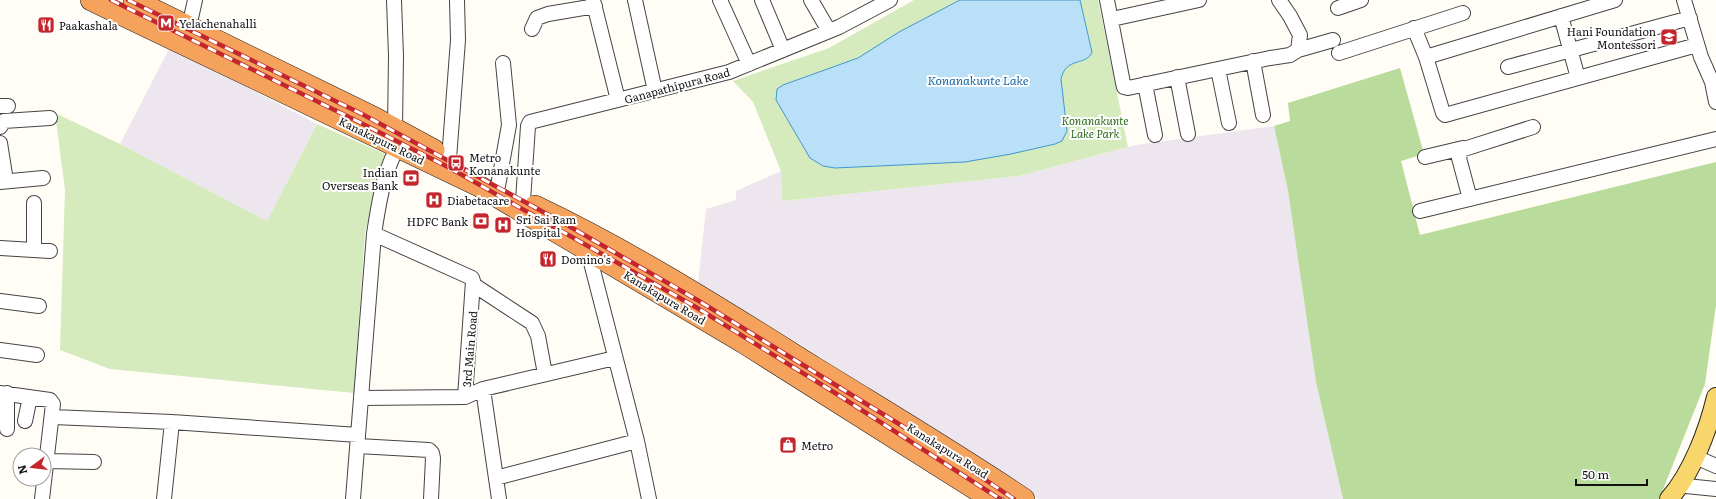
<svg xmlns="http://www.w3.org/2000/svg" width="1716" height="499" viewBox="0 0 1716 499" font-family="Literata,serif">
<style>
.industrial{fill:#eee6ef}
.green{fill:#d5ebbd}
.forest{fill:#b9dc9c}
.water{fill:#b9e0f7;stroke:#3f96cf}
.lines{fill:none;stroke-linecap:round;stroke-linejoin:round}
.minor-casing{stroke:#444;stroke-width:16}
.major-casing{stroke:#222;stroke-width:20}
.highway-casing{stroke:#222;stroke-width:22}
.minor{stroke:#fff;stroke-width:14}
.major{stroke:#f9d66b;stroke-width:18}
.highway{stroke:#f5a25d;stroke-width:21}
.rail-casing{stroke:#c4262e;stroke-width:4.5}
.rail{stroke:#fff;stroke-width:3;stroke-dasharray:9;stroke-linecap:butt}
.labels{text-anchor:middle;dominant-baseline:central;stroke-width:4;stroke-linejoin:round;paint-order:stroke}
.poi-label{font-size:11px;fill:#111;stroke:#fff;text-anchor:start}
.street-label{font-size:11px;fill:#111;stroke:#fff}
.park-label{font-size:11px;font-style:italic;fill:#2f6b1f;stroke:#fff}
.water-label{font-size:12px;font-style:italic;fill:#1768a6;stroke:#fff}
</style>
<rect width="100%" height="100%" fill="#fffdf5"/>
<path class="industrial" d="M170 47 317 124 267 221 120 144Z
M1274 126 1288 191 1316 382 1343 499H1039L800 344 698 283 706 209 736 200V191L781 171 782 201 1019 176 1136 145Z"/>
<path class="green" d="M914 0H960L899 32 858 58 780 86 810 158C818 164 825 167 835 168L965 162 1064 138 1067 131 1061 79C1066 57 1077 68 1087 58 1089 56 1090 52 1092 49L1080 0H1098L1128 147 1019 176 782 201 781 171 753 102 733 81 829 48Z
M55 113 120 144 267 221 317 124 385 154 365 233 354 393 110 369 60 350 65 190Z"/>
<path class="forest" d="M1400 68 1424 154 1401 161 1420 235 1716 162V305L1705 384 1660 497 1658 499H1343L1316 382 1288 191 1274 126 1290 121 1288 103Z"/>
<path class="water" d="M960 0H1080L1092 52C1086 67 1066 56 1061 79L1067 131 1062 141 1055 144 1011 154 965 162 835 168 823 166 810 158 776 100 777 89 783 85 858 58 899 32Z"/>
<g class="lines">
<g class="minor-casing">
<path id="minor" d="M394 0 396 56 395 128
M593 0 618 100
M635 0 655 91
M720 0 749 64
M762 0 783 50
M811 0 829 31
M1107 0 1123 83 1124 87 1128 88 1270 58 1290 55 1298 50 1300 35 1290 16 1279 0
M1684 0 1701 57 1712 82 1716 102
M1338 8 1361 0
M1561 16 1578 78
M1112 19 1199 0
M189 27 195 0
M1414 28 1426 57 1443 113 1445 115 1697 45
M532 29 537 18 548 14 595 6
M1298 50 1333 40
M1339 53 1463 13
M1426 57 1615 0
M1253 61 1263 115
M1508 67 1690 18
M1218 69 1229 123
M1177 77 1188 134
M1145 84 1155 135
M0 106H8
M0 127 4 121 50 118
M0 143 6 181
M1425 157 1463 148
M449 159 458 40 457 0
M0 182 43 178
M498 186 509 125 503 63
M1470 199 1459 158 1461 150 1533 127
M523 201 528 126 530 122 729 72 839 27 890 0
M34 203V250
M1420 211 1716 139
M374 234 472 278 473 281 465 397
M0 248 50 251
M589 248 588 251 637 441 649 499
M474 285 532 323 538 336 545 374
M0 301 39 306
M0 350 37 355
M483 389 499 499
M0 393 50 400 53 404 42 499
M361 398 465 397 483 389 615 358
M53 417 172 422 358 435
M25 421 30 397
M7 429V393
M358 446 429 450 432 453 433 458 431 499
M1700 459 1716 466
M48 461 94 462
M496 478 637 441
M1686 486 1716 489
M164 499 172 422
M353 499 374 234C379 202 384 167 402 140"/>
</g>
<g class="major-casing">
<path id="major" d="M1669 499C1692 473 1708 430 1716 397"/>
</g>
<g class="highway-casing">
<path id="highway" d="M91 0 479 186 744 343 991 499
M134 0 375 118 434 150
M535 206C632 252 723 310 814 367 885 411 956 453 1024 499"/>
</g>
<use href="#minor" class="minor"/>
<use href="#major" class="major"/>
<use href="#highway" class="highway"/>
<g class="rail-casing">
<path id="rail" d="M111 0 357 121 448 167 694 306 832 391 1000 499
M128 0 362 114 560 221 699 301 938 448 1014 499"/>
</g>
<use href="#rail" class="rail"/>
</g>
<defs>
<g id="metro-square" transform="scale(0.9)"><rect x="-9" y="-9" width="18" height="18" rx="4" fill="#c4262e" stroke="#fff"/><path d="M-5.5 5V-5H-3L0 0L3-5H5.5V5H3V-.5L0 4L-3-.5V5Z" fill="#fff"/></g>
<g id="restaurant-square" transform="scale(0.9)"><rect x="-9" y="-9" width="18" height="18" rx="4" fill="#c4262e" stroke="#fff"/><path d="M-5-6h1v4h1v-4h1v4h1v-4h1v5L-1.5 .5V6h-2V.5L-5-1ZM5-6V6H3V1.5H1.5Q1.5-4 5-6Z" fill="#fff"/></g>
<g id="school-square" transform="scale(0.9)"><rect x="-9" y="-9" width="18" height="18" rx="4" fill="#c4262e" stroke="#fff"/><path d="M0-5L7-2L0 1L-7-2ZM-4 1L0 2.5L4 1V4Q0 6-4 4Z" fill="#fff"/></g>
<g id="bus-square" transform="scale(0.9)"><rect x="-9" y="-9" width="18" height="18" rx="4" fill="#c4262e" stroke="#fff"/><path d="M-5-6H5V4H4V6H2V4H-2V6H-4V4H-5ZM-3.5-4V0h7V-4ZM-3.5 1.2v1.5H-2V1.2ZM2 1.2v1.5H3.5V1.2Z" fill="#fff"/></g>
<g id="bank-square" transform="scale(0.9)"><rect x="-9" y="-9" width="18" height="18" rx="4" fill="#c4262e" stroke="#fff"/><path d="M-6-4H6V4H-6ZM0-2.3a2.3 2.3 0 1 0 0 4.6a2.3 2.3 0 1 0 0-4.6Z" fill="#fff"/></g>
<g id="hospital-square" transform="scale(0.9)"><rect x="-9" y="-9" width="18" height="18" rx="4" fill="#c4262e" stroke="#fff"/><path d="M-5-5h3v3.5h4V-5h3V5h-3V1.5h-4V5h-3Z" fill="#fff"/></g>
<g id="shop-square" transform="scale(0.9)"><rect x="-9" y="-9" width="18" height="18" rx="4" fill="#c4262e" stroke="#fff"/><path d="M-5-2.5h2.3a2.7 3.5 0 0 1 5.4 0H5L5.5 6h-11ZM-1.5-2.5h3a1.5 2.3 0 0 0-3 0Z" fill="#fff"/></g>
</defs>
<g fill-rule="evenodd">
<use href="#metro-square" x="166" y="23"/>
<use href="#restaurant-square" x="46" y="25"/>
<use href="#school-square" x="1669" y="37"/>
<use href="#bus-square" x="456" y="163"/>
<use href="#bank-square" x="411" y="178"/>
<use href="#hospital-square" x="434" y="200"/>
<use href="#bank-square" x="481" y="221"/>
<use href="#hospital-square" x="503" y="225"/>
<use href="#restaurant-square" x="548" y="259"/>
<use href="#shop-square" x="788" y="445"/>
</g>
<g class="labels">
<g class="poi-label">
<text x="179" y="23">Yelachenahalli</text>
<text x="59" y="25">Paakashala</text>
<text x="1656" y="31" text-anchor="end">Hani Foundation<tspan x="1656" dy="13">Montessori</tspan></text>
<text x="469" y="157">Metro<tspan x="469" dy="13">Konanakunte</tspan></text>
<text x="398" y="172" text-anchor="end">Indian<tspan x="398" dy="13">Overseas Bank</tspan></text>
<text x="447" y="200">Diabetacare</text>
<text x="516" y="219">Sri Sai Ram<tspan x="516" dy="13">Hospital</tspan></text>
<text x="468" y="221" text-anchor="end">HDFC Bank</text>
<text x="561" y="259">Domino's</text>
<text x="801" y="445">Metro</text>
</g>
<g class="street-label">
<text transform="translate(677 85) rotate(-15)">Ganapathipura Road</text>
<text transform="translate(382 140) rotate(26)">Kanakapura Road</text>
<text transform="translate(665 297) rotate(31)">Kanakapura Road</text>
<text transform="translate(469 349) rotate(-85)">3rd Main Road</text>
<text transform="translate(948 450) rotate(32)">Kanakapura Road</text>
</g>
<g class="park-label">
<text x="1095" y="120">Konanakunte<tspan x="1095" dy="13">Lake Park</tspan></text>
</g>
<g class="water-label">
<text x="978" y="80">Konanakunte Lake</text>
</g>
</g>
<g transform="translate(32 467) rotate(255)"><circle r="19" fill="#ffffff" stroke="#a0a0a0"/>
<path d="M0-3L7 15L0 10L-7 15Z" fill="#c4262e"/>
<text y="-6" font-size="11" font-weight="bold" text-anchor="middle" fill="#111111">N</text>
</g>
<path d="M1576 479v6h71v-6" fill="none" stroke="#111111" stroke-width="2"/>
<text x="1582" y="479" font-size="12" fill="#111111" stroke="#ffffff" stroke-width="3" paint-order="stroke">50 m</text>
</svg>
